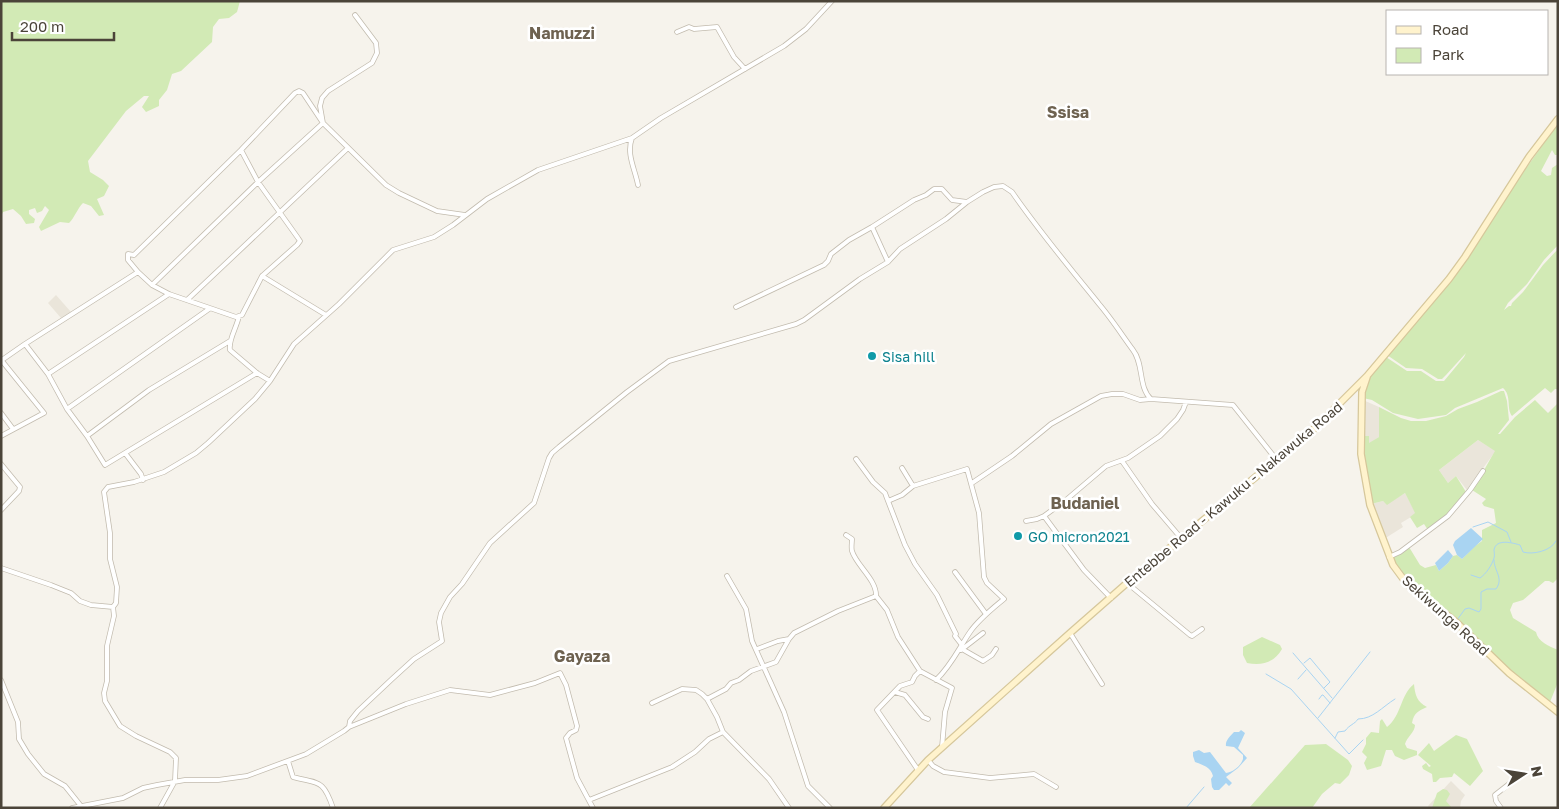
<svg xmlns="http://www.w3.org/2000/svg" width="1559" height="809" viewBox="0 0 1559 809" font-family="'Golos Text',sans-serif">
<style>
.residential{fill:#eae5da}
.green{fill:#d2eab5}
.water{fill:#a9d4f2}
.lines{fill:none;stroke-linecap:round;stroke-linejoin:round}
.stream{stroke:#a9d4f2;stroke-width:1}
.minor-casing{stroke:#c2bbae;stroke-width:5.5}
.secondary-casing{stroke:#d6c79b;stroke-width:8}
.minor{stroke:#fff;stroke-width:4}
.secondary{stroke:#fff3cd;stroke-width:5.5}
.culture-dot{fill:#0f9aa8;stroke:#fff;stroke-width:2}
.labels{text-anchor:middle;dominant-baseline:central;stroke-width:5;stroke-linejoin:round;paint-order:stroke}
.culture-label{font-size:14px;fill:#0d838f;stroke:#fff;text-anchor:start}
.street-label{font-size:14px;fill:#4b4439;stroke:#fff}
.quarter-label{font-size:16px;font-weight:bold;fill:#6e6250;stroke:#fff}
</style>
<rect width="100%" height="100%" fill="#f6f3ec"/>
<path class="residential" d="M56 295 71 312 61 318 48 303Z
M1363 400 1379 407V437L1369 444 1363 436Z
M1478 440 1496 451 1489 460 1467 490 1456 476 1448 483 1439 470Z
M1405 493 1416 514 1401 523 1403 527 1384 539 1371 504 1383 501 1387 504Z
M1451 781 1465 795 1461 801 1460 808H1429L1428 806Z"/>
<path class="green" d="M1 1H240L237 12 229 18 219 19 213 27 212 42 181 71 172 74 167 90 159 100V106L146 112 142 107 149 96H144L126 111 88 161 90 172 103 180 109 186 104 196 97 199 104 215 99 216 91 206 83 203C77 209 75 217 69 223L60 222 41 231 39 227 49 210 45 206 42 211 37 213 35 208 29 210V214L35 219 34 223 26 224 21 216 13 209 3 212 1 216Z
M1558 124V155H1555L1552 150 1541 171 1547 176 1551 175 1552 168 1558 164V245L1544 260 1527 284 1508 303 1504 310 1509 306H1511L1512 303 1523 292 1543 265 1558 249V389H1555L1551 393 1545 388 1512 416C1506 408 1512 396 1503 388L1455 408 1446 415 1418 419 1393 413 1372 400 1363 398 1368 377 1386 357 1407 371H1421L1436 381H1444L1464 357 1466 353 1446 375 1442 379H1438L1422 369 1406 368 1387 355C1450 283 1501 201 1558 124Z
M1501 391H1504L1507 401 1509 420 1498 434H1500L1515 417 1535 400 1548 413 1558 403V578L1553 583 1549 581H1545L1523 600 1513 603 1510 610 1513 618 1536 632C1538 642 1549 646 1558 650V682L1550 702 1516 675 1410 585 1391 558 1409 547 1420 565 1425 568 1436 565 1439 571 1448 563 1453 556 1457 555 1462 559 1475 546 1482 541V530L1496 523 1494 509 1484 506 1482 503 1486 499 1472 490C1481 477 1487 464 1495 451L1478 440 1439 470 1448 483 1456 476 1466 492 1449 513 1428 530 1424 524 1417 528 1410 517 1415 513 1405 493 1387 505 1383 501 1371 504 1362 452 1363 436H1369V443L1379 437V407L1401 418 1411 421H1426L1446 416 1458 409 1477 402Z
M1262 637 1280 645 1282 649C1274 663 1261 666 1247 663L1243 655V647Z
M1414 684C1415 695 1417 702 1427 707 1418 711 1414 713 1412 723L1415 725C1415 732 1407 737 1405 744L1407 748 1417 751V755L1404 760 1395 756 1392 750H1386L1381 766 1367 770 1364 763 1367 757 1362 752 1366 744V738L1371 732 1379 733 1380 721 1382 719 1387 727C1402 715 1400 695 1414 684Z
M1456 735 1467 739 1483 771 1470 786 1454 773 1452 777 1440 778 1436 782H1433L1432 774 1423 769 1422 766 1426 763 1429 767 1431 766 1418 755 1429 743 1434 751Z
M1326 744 1348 760 1352 766 1349 775 1340 784 1335 783 1322 794 1312 808H1249L1305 745Z
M1443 789 1447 790 1450 794 1446 801 1452 808H1432L1437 793Z"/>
<path class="water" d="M1471 528 1483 539 1462 559 1457 555 1453 545 1455 541Z
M1448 550 1453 556 1448 563 1439 571 1435 563Z
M1241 730 1245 733 1238 748 1247 758 1238 768 1226 777 1232 783 1229 786 1226 783 1219 790H1214L1212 787 1211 779 1213 776C1211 767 1203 765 1195 762L1193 756V752L1199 750 1204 753 1210 752 1226 773C1233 772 1241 766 1243 759V755L1234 747 1226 746C1225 741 1230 736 1234 732H1239Z"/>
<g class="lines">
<path class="stream" d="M1557 128 1558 126
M1473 527 1488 522 1507 532 1511 542
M1399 568 1403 573
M1471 575 1480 578C1486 574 1492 565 1494 558 1495 555 1494 552 1494 550 1496 538 1513 543 1520 545L1523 552C1533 555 1551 551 1556 541
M1457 620 1465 609 1469 608 1479 612 1481 609V592L1487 589H1496C1504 578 1494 571 1494 560
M1293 653 1332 698
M1304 663 1310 658 1330 682 1324 688
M1266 674 1291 689 1349 754 1363 740
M1298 679 1306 670
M1319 699 1322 695H1323L1330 703
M1318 718 1370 652
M1335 738 1338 732 1345 731C1349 725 1355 724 1358 719 1373 719 1382 707 1395 699
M1186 808 1204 787"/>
<g class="minor-casing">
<path id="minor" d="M355 15 376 43 377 53 372 63 328 91 322 98 320 106 323 123 386 185 399 193 437 211 465 215
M677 32 689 27 694 29 717 27 734 57 745 69
M632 138C626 154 635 169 638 185
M872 227 888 262
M138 272 128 260V254L134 255 241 150 295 93 299 91 303 93 323 123 258 182 152 285 138 272 25 344 48 374 67 409 87 436 105 465 257 373
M262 276 326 315
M152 285 169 294 236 317 242 315 262 276 297 245 300 241 298 238 258 182 241 150
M187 300 348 148
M736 307 824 265 828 261 831 254 849 240 872 227 914 200 926 195 934 189H942L952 200 967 202
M239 316C237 327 228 340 230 350L257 373 270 381
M48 374 169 294
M67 409 209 309
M1 413 13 429
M1 436 44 413 2 361V360L25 344
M87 436 149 390 230 341
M125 453 141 474 143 480
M856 459 873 482 885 493 888 501 902 495 913 486 967 469 979 513 984 577 987 583 1004 599C992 609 979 619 970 632 959 648 951 666 936 680
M1122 461 1152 504 1181 538
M1 464 20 487 19 491 1 510
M902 468 913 486
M972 483 1012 456 1051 424 1101 396 1112 394H1123L1140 400 1151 399
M888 501 905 545 915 564 937 595 956 634 955 636 962 645
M1044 516 1066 500 1106 466 1128 458 1160 436 1177 419 1183 410 1186 402
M1026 521 1037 519 1044 516 1084 570 1111 598
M846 535 852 539C852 542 851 548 852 551 856 565 877 580 876 596L887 610 898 637 920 671 952 688 945 712 942 747
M1389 557 1400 552 1448 516 1470 490 1483 471
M1 568 51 585 71 593 80 601 91 605 113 607
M955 572 986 614
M727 576 746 609 752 641 784 712 808 786 830 808
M1127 583 1190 635 1192 636 1202 629
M1070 633 1102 684
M757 649 778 641 789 639
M962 649 983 661 992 655 996 649
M961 650 983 633
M1 680 18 722 19 739 28 754 44 774 65 786 81 806
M895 692 905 695 923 717 928 719
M707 699 726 689 731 683 739 680 751 671 776 662 789 639 794 633 838 611 876 596
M652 703 682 689 696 690 702 694 707 699 717 717 723 732 769 779 789 808
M349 727 406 704 450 690 490 695 535 683 560 673 566 685 577 726 576 730 570 733 566 738 577 778 593 808
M928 760 933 766 944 772 990 778 1034 774 1056 787
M288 761 293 777C318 784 323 778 333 808
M918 770 877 710 900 686 912 682 915 676 920 671
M589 800 672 767 695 752 709 739 723 732
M72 808 123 798 143 788 157 785 185 780H218L247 776 306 754 344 731 349 727 350 721 358 711 392 679 414 659 442 641 439 622 441 613 450 597 462 584 490 543 534 503 549 458 552 453 559 447 627 392 669 361 796 324 804 320 860 279 888 262 900 249 946 219 967 202 983 192 994 187 1003 186 1012 192C1039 231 1069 267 1099 304 1111 318 1122 335 1133 350 1144 364 1138 387 1151 399L1233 405 1276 459
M160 808 175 781 176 758 170 752 136 736 120 726 105 701 104 693 107 681V646L114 616 113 607 116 603 117 587 110 559V533L104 492 108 487 134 482 164 472 196 453 208 443 255 399 270 381 294 344 339 304 393 250 434 237 453 225 487 199 538 170 632 138 661 118 784 46 806 29 832 1
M1501 808 1496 801 1495 795 1518 777"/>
</g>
<g class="secondary-casing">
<path id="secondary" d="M1367 377 1362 392 1361 454 1370 505 1393 565 1407 584 1456 622 1509 673 1558 712
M884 808 928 760 1070 633 1127 583 1315 428 1367 376 1449 279 1465 257 1529 157 1558 119"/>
</g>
<use href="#minor" class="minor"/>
<use href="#secondary" class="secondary"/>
</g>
<g class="culture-dot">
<circle cx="872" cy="356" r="5"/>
<circle cx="1018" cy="536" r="5"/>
</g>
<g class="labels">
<g class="culture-label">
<text x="882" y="356">Sisa hill</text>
<text x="1028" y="536">GO micron2021</text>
</g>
<g class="street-label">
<text transform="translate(1233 494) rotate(-40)">Entebbe Road - Kawuku - Nakawuka Road</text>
<text transform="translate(1446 615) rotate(42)">Sekiwunga Road</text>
</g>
<g class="quarter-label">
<text x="562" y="33">Namuzzi</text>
<text x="1068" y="112">Ssisa</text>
<text x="1085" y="503">Budaniel</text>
<text x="582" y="656">Gayaza</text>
</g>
</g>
<rect width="1559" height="809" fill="none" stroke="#4b4439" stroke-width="5"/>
<rect x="1386" y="10" width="162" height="65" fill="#ffffff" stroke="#b7b4b0"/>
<rect x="1396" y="26" width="25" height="8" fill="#fff3cd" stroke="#b7b4b0"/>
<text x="1432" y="35" font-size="15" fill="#4b4439">Road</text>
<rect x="1396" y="48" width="25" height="15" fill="#d2eab5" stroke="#b7b4b0"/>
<text x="1432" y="60" font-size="15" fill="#4b4439">Park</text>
<g transform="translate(1524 774) rotate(78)" stroke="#ffffff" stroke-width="4" paint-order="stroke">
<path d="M0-4L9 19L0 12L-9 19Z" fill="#4b4439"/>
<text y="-8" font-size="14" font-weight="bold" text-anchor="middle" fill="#4b4439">N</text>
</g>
<path d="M12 32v8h102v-8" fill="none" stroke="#4b4439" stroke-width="2.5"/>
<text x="20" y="32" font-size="15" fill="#4b4439" stroke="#ffffff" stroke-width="4" paint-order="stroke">200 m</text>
</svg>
